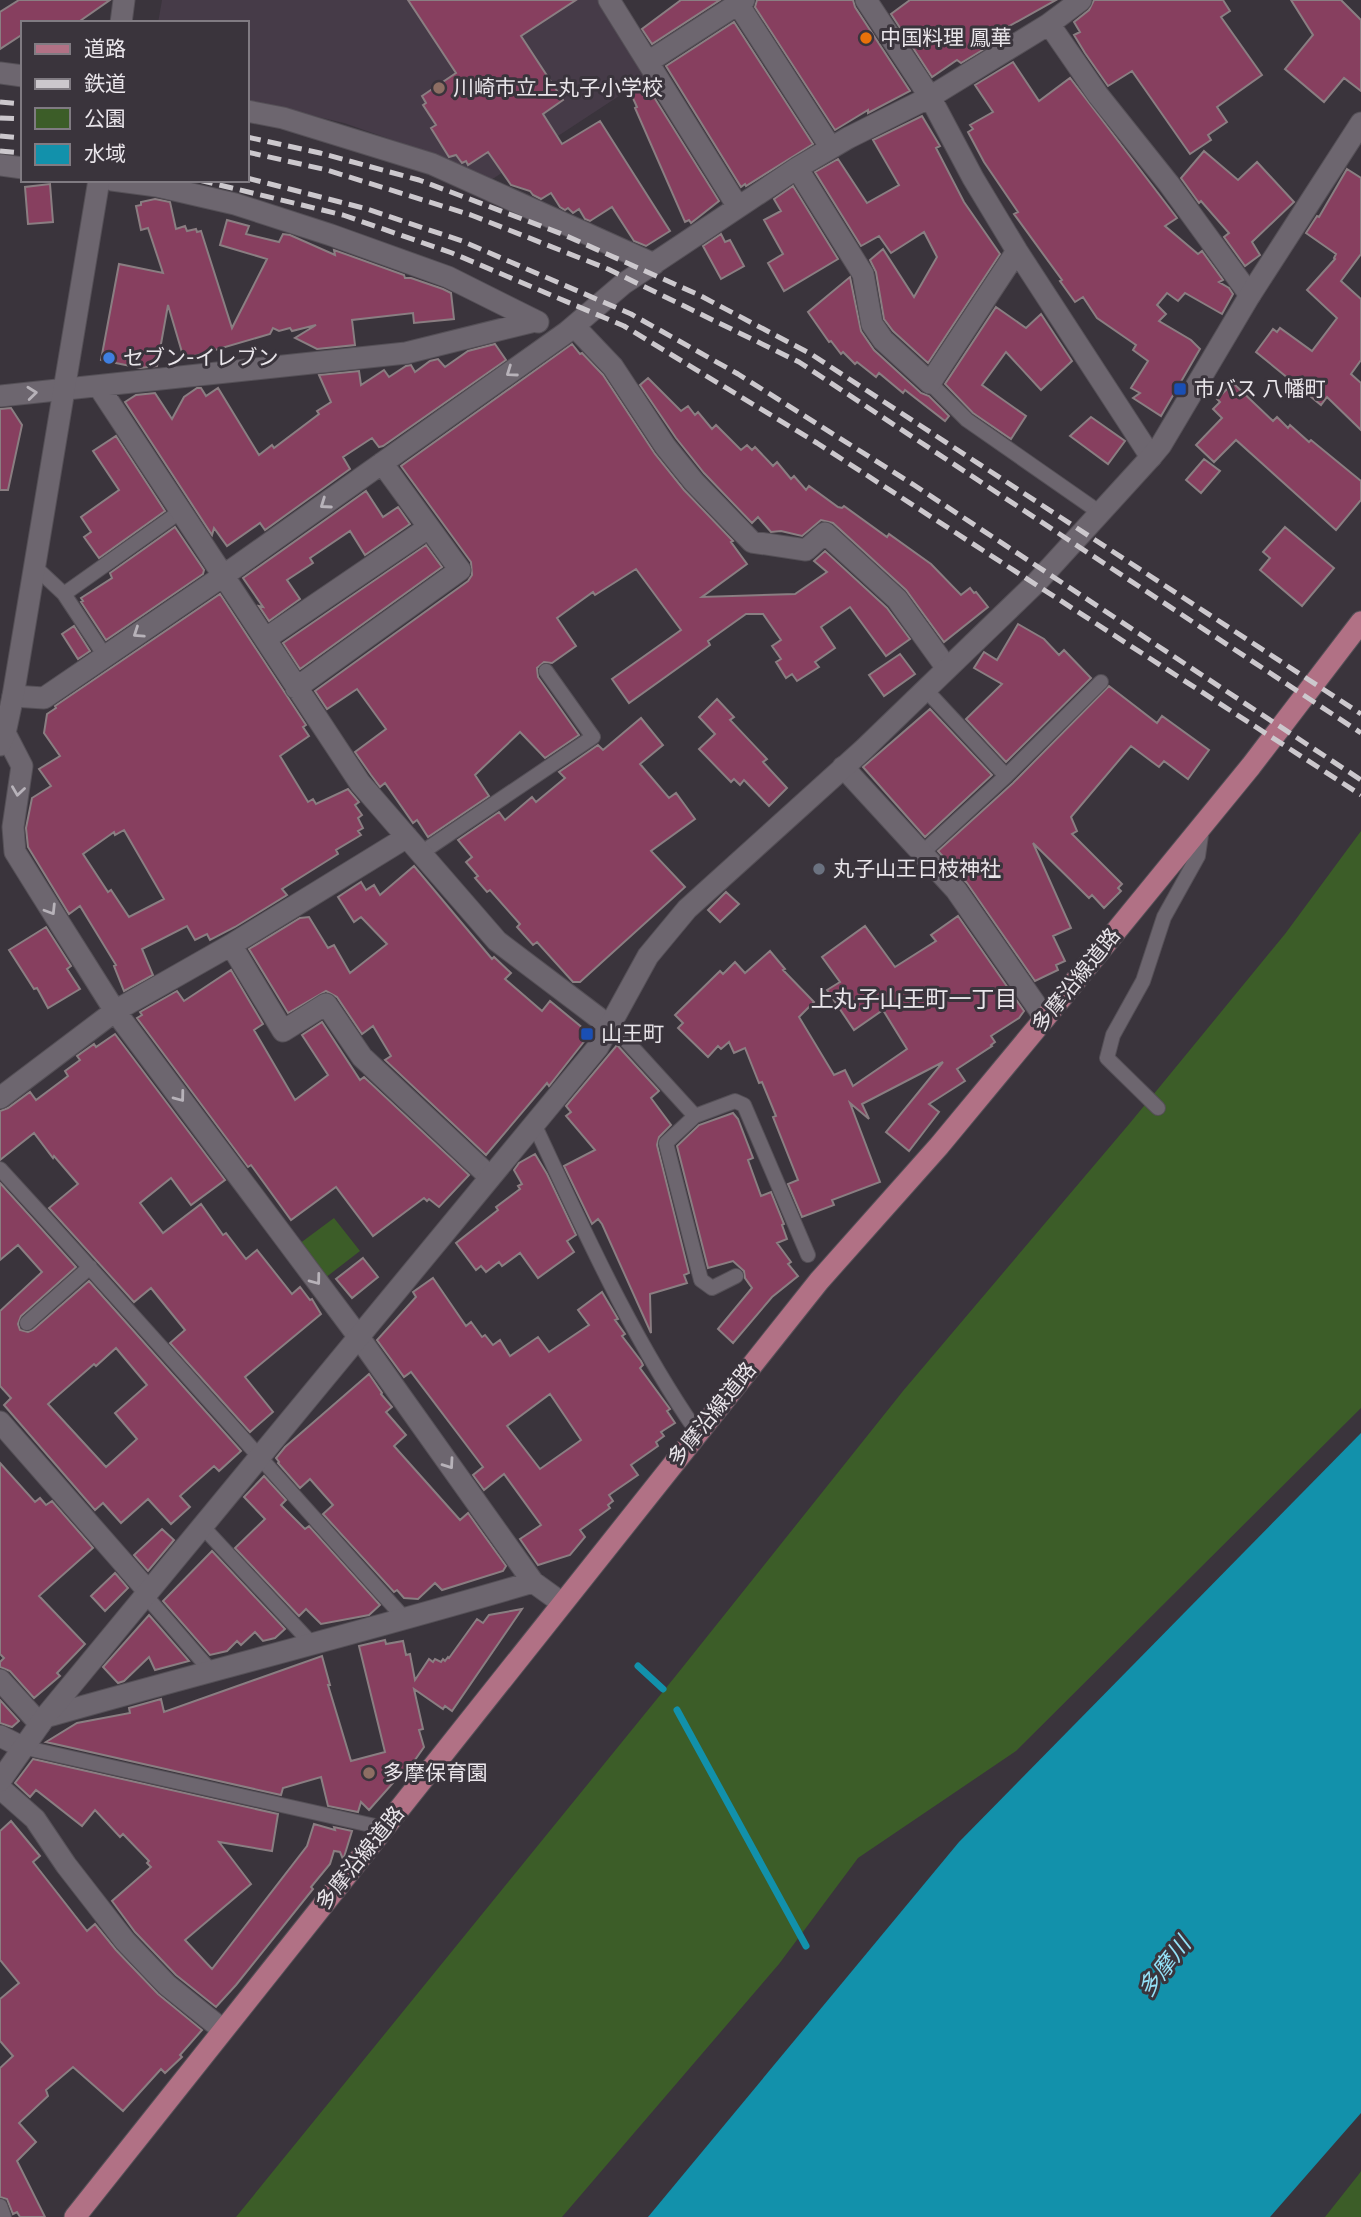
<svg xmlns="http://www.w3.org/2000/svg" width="1361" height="2217" viewBox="0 0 1361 2217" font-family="'Fira Sans','Noto Sans JP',sans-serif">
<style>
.built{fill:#463b48}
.green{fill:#3c5d28}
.water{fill:#1291ab}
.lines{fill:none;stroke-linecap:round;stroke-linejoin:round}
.stream{stroke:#1291ab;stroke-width:7}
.building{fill:#873f5f;stroke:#8a7e82;stroke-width:2;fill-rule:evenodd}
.lane-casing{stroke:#555057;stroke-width:16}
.street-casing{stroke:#555057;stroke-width:23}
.secondary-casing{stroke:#555057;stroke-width:23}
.primary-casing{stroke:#555057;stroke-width:23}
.lane{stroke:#6d666f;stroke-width:14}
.street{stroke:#6d666f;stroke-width:21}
.secondary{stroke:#6d666f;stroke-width:21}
.primary{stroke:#b17185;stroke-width:21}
.rail{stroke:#ccc8cd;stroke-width:5;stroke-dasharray:14 7;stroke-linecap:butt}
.oneway{stroke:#b7b2b9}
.food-dot{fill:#e8710a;stroke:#3a343c;stroke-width:2.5}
.education-dot{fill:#8d6e63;stroke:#3a343c;stroke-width:2.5}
.shop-dot{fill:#3f7fe0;stroke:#3a343c;stroke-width:2.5}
.transit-dot{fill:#1a4fb4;stroke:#3a343c;stroke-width:2.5}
.worship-dot{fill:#6b7280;stroke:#3a343c;stroke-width:2.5}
.labels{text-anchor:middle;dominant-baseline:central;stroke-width:6;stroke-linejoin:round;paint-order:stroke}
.poi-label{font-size:21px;fill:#e9e5ea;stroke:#3a343c;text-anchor:start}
.street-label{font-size:21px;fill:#e9e5ea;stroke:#3a343c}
.neighbourhood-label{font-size:23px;fill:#e9e5ea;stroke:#3a343c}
.water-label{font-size:23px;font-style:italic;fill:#95e2f8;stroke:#3a343c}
</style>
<rect width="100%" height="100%" fill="#3a343c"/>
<path class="built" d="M162 0H602L651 75 491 180 410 146 344 123 247 100V23H158Z"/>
<path class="green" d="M1361 831V1408L1016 1751 858 1858 779 1964 562 2217H236L674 1678 903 1391 1130 1123 1285 934Z
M334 1218 360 1251 325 1278 299 1244Z
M1361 2171V2217H1325L1359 2174Z"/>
<path class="water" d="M1361 1433V2113L1270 2217H648L959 1842Z"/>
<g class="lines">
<path class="stream" d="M638 1666 663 1689
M677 1710 806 1946"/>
</g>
<path class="building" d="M19 0H110L77 23H23V34L0 49V12Z
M408 0H576L521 36 563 100 543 114 562 144 600 121 670 231 646 246 634 241 612 207 590 221 585 219 579 209 573 213 568 208 565 210 560 207 551 193 541 199 533 195 530 191 511 185 488 152 468 165 466 161 462 163 456 155 449 157 431 128 436 125 423 105 426 103 422 96 456 73Z
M681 0H720L652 44 642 29Z
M757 0H853L855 7 910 91 868 113V110L835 130 755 7Z
M910 0H1056L995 34 999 40 961 63 957 60 932 77 891 14Z
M1094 0H1223L1230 11 1221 17 1262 75 1217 107 1227 122 1208 135 1211 140 1190 154 1132 71 1108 86 1085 53 1074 35 1080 32 1074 22 1089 10Z
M1291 0H1341L1361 20V91L1344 78 1324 102 1285 69 1313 35Z
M734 22 813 144 746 186 745 184 741 187 666 66Z
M1013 62 1039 101 1070 78 1177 218 1165 226 1198 254 1202 251 1223 280 1219 282 1229 288 1233 294 1222 314 1185 293 1178 301 1167 293 1157 305 1166 314 1159 321 1191 340 1200 349 1161 416 1133 398 1140 393 1131 388 1148 361 1133 350 1136 345 1097 318 1083 297 1075 302 1060 281 1062 280 1014 214 1018 212 984 162 968 132 973 129 970 125 993 112 975 85Z
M647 86 719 201 691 223 689 220 685 222 635 108 637 107 631 94Z
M922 116 940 146 936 148 964 202 1000 254 928 363 893 331 884 319 876 272 870 260 883 249 914 297 937 257 924 232 891 253 879 236 861 246 815 172 838 159 867 203 899 185 873 140Z
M1204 151 1238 180 1257 162 1294 202 1252 242 1260 255 1245 266 1224 237 1229 233 1201 201 1199 203 1181 178Z
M1347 169 1361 178V254L1341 281 1361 299V360L1351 374 1361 383V430L1327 397 1321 405 1256 352 1273 329 1277 332 1280 328 1312 351 1337 318 1307 290 1335 259 1334 258 1336 254 1306 233 1317 216 1319 217Z
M50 184 53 222 28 224 25 187Z
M793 186 838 259 784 291 768 263 783 254 764 220 781 211 774 199Z
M155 199 170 202 176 229 185 226 187 231 196 229 197 232 201 231 232 328 267 259 220 245 227 220 249 226 246 234 279 242 283 234 290 235 335 255 334 250 404 275 405 278H411L443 289 451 293 454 319 414 323 413 313 352 320 355 345 317 349 295 338 316 325 292 331 290 328 279 331 273 328 270 334 184 359 168 305 157 366 140 368 101 360 119 264 163 273 148 228 141 230 136 206 141 205V202Z
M721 234 725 242 730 240 744 266 721 279 703 246Z
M850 277 861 331 874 350 921 393 929 396 949 416 945 421 905 390 903 393 879 373 876 377 857 362 855 364 843 352 841 354 831 341 829 342 808 312Z
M996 307 1026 328 1041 314 1072 361 1041 390 1006 352 982 385 1026 416 1011 439 973 413 945 384Z
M495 344 506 360 383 446 379 447 372 438 343 457 350 469 265 530 260 523 227 546 214 528 212 535 125 402 136 395 155 393 172 419 184 397 197 388H201L206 396 218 388 259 455 272 445 274 448 319 414 317 411 331 402 319 375 359 371 361 385 384 370 389 377 406 366 411 365 415 372 430 361 438 359 445 367 468 351Z
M572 344 580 354 582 353 603 375 655 454 684 490 733 541 731 542 747 564 702 597 795 594 827 572 814 561 825 551 887 608 910 639 886 656 850 607 821 627 835 648 815 662 819 667 797 681 792 674 786 678 776 662 781 659 772 646 781 640 763 614H746L708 641 710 645 629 703 612 679 681 630 636 569 595 595 593 592 557 618 576 646 552 663 544 662 537 668 538 677 579 735 545 758 520 732 475 775 489 796 428 837 417 820 413 823 385 783 380 787 371 775 355 752 386 729 357 689 327 709 315 691 468 581 472 575 471 562 401 466Z
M648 378 681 411 688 406 695 415 698 412 712 429 716 425 741 450 747 445 752 450 755 447 773 466 777 462 791 479 794 476 806 490 809 486 838 507 842 508 844 506 887 537 889 534 931 564 961 595 970 588 974 593 976 592 988 607 944 642 906 590 833 523 821 520 802 536 781 531 771 532 758 517 752 523 704 473 676 438 640 385Z
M1233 383 1273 421 1277 417 1288 428 1290 425 1309 442 1311 440 1361 481V500L1336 530 1236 440 1214 462 1196 445 1222 418 1213 409 1220 402 1217 399Z
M11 408 22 425 8 490H0V409Z
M1091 417 1125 441 1108 464 1070 436Z
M116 436 165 511 99 558 84 537 91 532 81 517 119 490 93 451Z
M1204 459 1220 471 1201 493 1186 480Z
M366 491 383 517 398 507 410 524 365 555 350 531 310 558 313 563 287 580 300 599 269 621 259 606 263 607 243 578Z
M175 527 204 570 203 574 106 640 81 602 83 601 81 598 112 578 110 573Z
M1285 527 1334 568 1302 606 1260 570 1270 558 1263 552Z
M426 545 442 567 300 669 283 643Z
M220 594 306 725 303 727 309 736 280 756 308 802 313 799 316 804 348 789 359 802 355 805 362 815 358 818 363 828 358 831 361 835 336 850 338 854 282 889 287 895 235 927 210 940 207 934 195 940 187 926 142 949 153 975 124 991 114 966 116 965 80 906 69 914 28 847 26 828 32 798 51 786 39 769 60 756 44 733 47 714 56 708 55 706ZM124 830 164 899 129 917 111 890 108 892 83 854 114 832 115 835Z
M1018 624 1044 639 1059 655 1064 650 1091 678 1006 762 966 719 1002 684 974 668 984 652 997 660Z
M74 626 90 651 78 659 62 634Z
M900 654 915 674 884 696 869 675Z
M1109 686 1157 723 1162 716 1209 750 1188 779 1164 761 1159 767 1131 746 1071 817 1077 831 1072 834 1122 884 1118 888 1121 891 1104 908 1092 895 1089 898 1033 843 1071 928 1053 936 1065 961 1056 965 1058 970 1035 981 967 883 938 851 1013 783Z
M717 699 734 717 730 720 767 759 763 762 787 788 769 806 744 780 740 785 734 779 731 782 699 749 715 734 699 717Z
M930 709 992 775 925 837 863 767Z
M641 718 663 745 640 764 669 798 676 793 695 819 651 851 685 887 580 982H573L537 942 533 945 517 927 520 924 490 890 487 892 475 878 478 876 466 862 472 857 458 840 499 812 505 820 532 797 536 802 565 778 559 772 598 745 603 750Z
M414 866 492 959 494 957 511 973 505 979 542 1011 550 1001 590 1034 549 1086 547 1083 486 1155 385 1060 391 1056 373 1026 362 1034 337 997 326 991 288 1013 249 949 300 918 309 917 328 948 334 945 350 973 387 944 361 917 354 922 338 897 361 882 366 890 374 885 380 895Z
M726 892 739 904 720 922 708 910Z
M958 916 1024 1011 1019 1018 991 1036 995 1042 991 1045 992 1046 957 1069 965 1081 929 1104 939 1112 909 1151 886 1132 943 1062 862 1104 869 1119 850 1103 880 1182 832 1200 834 1205 802 1217 788 1184 798 1180 773 1117 776 1116 762 1082 759 1083 745 1048 734 1053 729 1042 721 1049 718 1046 708 1057 678 1028 683 1023 675 1015 720 971 723 974 735 962 745 973 770 951 785 969 783 970 814 1002 799 1017 834 1075 845 1070 853 1086 907 1049 883 1010 854 1030 827 990 840 982 822 957 865 926 895 967 936 941 931 935Z
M46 927 71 966 67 969 80 989 48 1008 37 988 34 989 9 950Z
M231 970 263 1024 254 1030 295 1100 328 1075 302 1035 322 1022 360 1080 364 1077 469 1175 439 1207 429 1199 427 1201 424 1198 373 1236 336 1187 291 1220 251 1165 248 1167 137 1018 142 1015 140 1012 177 991 184 1001Z
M115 1034 225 1180 191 1205 171 1178 140 1203 163 1233 201 1204 223 1235 226 1233 246 1259 257 1250 292 1294 300 1287 310 1300 312 1299 321 1314 245 1377 273 1412 250 1432 170 1343 185 1330 151 1288 134 1302 49 1208 78 1184 54 1156 53 1158 34 1133 0 1160V1111L8 1108 30 1092 36 1100 68 1076 65 1071 80 1060 77 1056 94 1044 96 1047Z
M617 1045 659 1091 651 1098 671 1125 659 1137 657 1145 689 1273 684 1275 687 1283 650 1294 651 1333 602 1224 598 1219 592 1224 564 1166 595 1150 566 1116 571 1112 566 1106Z
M733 1113 738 1119 753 1158 748 1160 761 1196 771 1192 784 1224 782 1225 787 1239 777 1243 791 1262 788 1264 798 1276 772 1297 733 1343 718 1329 752 1288 745 1278 744 1271 733 1261 708 1268 677 1146 699 1125Z
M535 1154 547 1174 576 1235 567 1241 574 1252 538 1278 520 1253 502 1266 499 1262 486 1272 481 1266 476 1270 456 1243 498 1210 496 1207 520 1189 518 1186 522 1184 514 1170 519 1163Z
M0 1183 76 1267 21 1316 18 1324 20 1330 28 1332 33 1330 89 1281 241 1451 219 1471 214 1466 180 1496 190 1507 171 1524 148 1499 121 1523 103 1503 95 1510 4 1405 11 1398 0 1386V1311L42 1272 18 1245 0 1260ZM116 1348 147 1385 115 1413 137 1439 106 1467 48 1404 94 1364 96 1366Z
M363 1258 378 1277 352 1298 336 1279Z
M433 1278 466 1326 471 1322 482 1337 485 1335 493 1345 500 1340 510 1356 538 1337 549 1352 589 1325 578 1310 602 1292 618 1319 615 1320 625 1334 622 1336 641 1361 643 1365 640 1368 670 1409 667 1411 675 1423 661 1432 664 1436 656 1442 658 1446 631 1465 638 1475 609 1495 613 1501 608 1505 610 1508 580 1530 585 1537 570 1555 538 1565 520 1539 541 1525 504 1474 484 1490 473 1475 483 1467 411 1372 404 1377 377 1340 416 1297 413 1292ZM550 1394 581 1440 540 1469 507 1426Z
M369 1374 382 1393 381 1394 392 1407 386 1412 406 1435 394 1446 460 1520 468 1513 506 1566 503 1571 442 1590 435 1583 418 1599 404 1598 397 1590 394 1592 323 1514 333 1505 310 1479 300 1488 278 1463 279 1462 276 1458 285 1447Z
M0 1463 35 1502 40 1498 46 1505 52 1501 93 1548 39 1596 85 1644 57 1673 60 1676 34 1698 10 1671 0 1667V1662L4 1658 0 1654Z
M264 1476 286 1500 281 1505 305 1529 309 1526 380 1605 369 1615 321 1624 306 1609 299 1616 235 1548 265 1519 244 1497Z
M162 1529 174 1540 148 1571 134 1555Z
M212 1551 285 1629 275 1638 263 1641 255 1632 241 1645 237 1641 227 1651 210 1655 163 1601Z
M115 1573 128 1588 105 1611 91 1596Z
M522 1609 452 1711 445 1706 443 1709 414 1689 423 1729 419 1730 424 1747 410 1767 408 1766 369 1810 361 1802 358 1812 328 1806 321 1777 283 1788 281 1795 46 1742 77 1723 130 1713 129 1708 161 1699 164 1712 322 1656 330 1685H328L351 1761 385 1752 359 1646 385 1640 386 1644 403 1641 406 1655 410 1654 415 1680 429 1659 433 1662 435 1659 441 1662 443 1659 445 1661 448 1657 449 1658 477 1619 483 1623 489 1615Z
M149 1615 189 1661 155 1670 149 1657 124 1681 118 1683 103 1667Z
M0 1700 19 1721 12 1727 0 1723Z
M33 1759 278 1814 272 1851 219 1842 251 1884 185 1940 212 1969 307 1846 314 1824 335 1830 334 1827 352 1831 344 1857 343 1859 340 1852 334 1851 330 1864 311 1887 313 1889 236 1985 216 2007 176 1975 135 1932 112 1901 151 1867 147 1863 149 1861 123 1834 120 1837 95 1810 82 1826 36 1790 30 1797 15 1783Z
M11 1821 40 1856 33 1862 87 1931 95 1924 116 1950 158 1994 202 2030 180 2055 182 2057 165 2073 161 2069 123 2111 73 2067 46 2090 48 2096 19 2123 36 2142 17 2161 45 2217H20L17 2212 13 2214 7 2199 0 2197V2068L13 2056 0 2041V1999L19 1983 0 1960V1831Z"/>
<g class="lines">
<g class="lane-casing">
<path id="lane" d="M930 383 967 420 1099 512
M33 565 64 594 105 656
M64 594 181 511
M925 689 1006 776
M421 853 593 737 546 671
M922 853 1006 776 1101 682
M608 1025 623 1037 695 1116
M1158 1108 1107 1058 1113 1035 1143 981 1164 917 1198 856 1202 828
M534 1124C583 1228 631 1337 697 1432
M0 1169C137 1318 270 1470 406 1620
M736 1276 712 1288 701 1280 666 1143 695 1116 735 1101 744 1105 808 1255
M27 1323 90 1267
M202 1526 312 1644
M145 1595 210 1670
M22 1747 384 1828
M0 2206 4 2217"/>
</g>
<g class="street-casing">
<path id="street" d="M609 0 738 207
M866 0 930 97 973 178 1017 251 1151 457
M738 4 831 148
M1049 24 1098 95 1169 184 1250 295
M648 62 744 0
M0 73 23 76
M247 111 283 118 432 164 654 264
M0 165 23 168
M797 168 863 274 872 324 883 340 930 383 1017 251
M112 180 157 186 235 204 331 235 448 277 538 322
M574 326 613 367 665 446 694 482 752 542 806 550 825 533 897 599 946 667
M99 387 360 783 497 941 608 1025
M0 396 406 353 535 321
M265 639 428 528
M296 688 460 570 382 463
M13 696 44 698 223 576 567 332 623 284 797 168 848 138 930 97 1049 24 1081 0
M5 733 22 766 13 827 15 852 38 889 115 1011 358 1336 533 1582
M843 767 956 890 1045 1018
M231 945 283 1031 326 1004 362 1057 490 1177
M0 1098 115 1011 231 945 407 837
M0 1422 148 1591
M0 1680 40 1724
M45 1717C207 1671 371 1630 533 1582L562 1603
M0 1736 22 1747
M0 1788 35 1819 66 1865 125 1941 167 1985 223 2030"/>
</g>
<g class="secondary-casing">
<path id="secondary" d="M121 23 124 0
M0 745 5 733 13 696 99 180
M0 1781 45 1717 598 1047 648 956 687 909 864 749 1037 582 1151 457 1161 445 1250 295 1361 123"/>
</g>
<g class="primary-casing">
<path id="primary" d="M75 2217 819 1281 939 1146 1045 1018 1251 766 1361 622"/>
</g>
<use href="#lane" class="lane"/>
<use href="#street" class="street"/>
<use href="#secondary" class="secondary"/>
<use href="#primary" class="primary"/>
<path class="rail" d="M0 102 23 104
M0 118 23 119
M0 136 23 138
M247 137 320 153 419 180 562 234 699 295 811 354 1361 714
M0 151 23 153
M247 152 327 170 471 215 608 269 799 362 1361 733
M247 178 367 209 462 241 631 314 738 374 914 485 1361 780
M199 180 343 215 452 253 624 326 817 443 1361 795"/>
</g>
<defs><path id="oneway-chevron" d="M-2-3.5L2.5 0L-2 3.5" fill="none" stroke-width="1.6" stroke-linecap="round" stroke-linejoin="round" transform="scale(1.75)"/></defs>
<g class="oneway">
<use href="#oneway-chevron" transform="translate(511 372) rotate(145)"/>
<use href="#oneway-chevron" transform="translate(32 393) rotate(-6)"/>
<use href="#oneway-chevron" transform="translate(325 504) rotate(145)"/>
<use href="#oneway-chevron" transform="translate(138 633) rotate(146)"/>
<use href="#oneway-chevron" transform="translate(18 791) rotate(98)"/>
<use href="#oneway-chevron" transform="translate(51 910) rotate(58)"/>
<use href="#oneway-chevron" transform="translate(180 1097) rotate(53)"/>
<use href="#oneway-chevron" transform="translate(316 1280) rotate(53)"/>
<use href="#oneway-chevron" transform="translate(449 1464) rotate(55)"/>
</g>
<circle class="food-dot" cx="866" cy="38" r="7"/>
<g class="education-dot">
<circle cx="439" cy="88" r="7"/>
<circle cx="369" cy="1773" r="7"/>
</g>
<circle class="shop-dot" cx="109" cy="358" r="7"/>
<g class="transit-dot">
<rect x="1173" y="382" width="14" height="14" rx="3.5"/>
<rect x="580" y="1027" width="14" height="14" rx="3.5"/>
</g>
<circle class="worship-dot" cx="819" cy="869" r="7"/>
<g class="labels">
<g class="poi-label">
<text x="880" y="38">中国料理 鳳華</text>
<text x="453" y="88">川崎市立上丸子小学校</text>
<text x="123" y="358">セブン-イレブン</text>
<text x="1194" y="389">市バス 八幡町</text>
<text x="833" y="869">丸子山王日枝神社</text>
<text x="601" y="1034">山王町</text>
<text x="383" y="1773">多摩保育園</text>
</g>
<g class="street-label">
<text transform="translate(1076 980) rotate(-51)">多摩沿線道路</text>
<text transform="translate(712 1414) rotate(-51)">多摩沿線道路</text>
<text transform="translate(360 1858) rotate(-51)">多摩沿線道路</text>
</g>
<g class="neighbourhood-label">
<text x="914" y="999">上丸子山王町一丁目</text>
</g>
<g class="water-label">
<text transform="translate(1164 1967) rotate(-52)">多摩川</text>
</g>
</g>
<rect x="21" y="21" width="228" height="161" fill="#3a343c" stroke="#807b82" stroke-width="2"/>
<rect x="35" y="44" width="35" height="10" fill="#b17185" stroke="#807b82" stroke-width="2"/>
<text x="84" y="56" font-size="21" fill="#e9e5ea">道路</text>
<rect x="35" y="79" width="35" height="10" fill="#ccc8cd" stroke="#807b82" stroke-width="2"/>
<text x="84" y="91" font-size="21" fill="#e9e5ea">鉄道</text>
<rect x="35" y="108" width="35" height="21" fill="#3c5d28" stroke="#807b82" stroke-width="2"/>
<text x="84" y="126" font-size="21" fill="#e9e5ea">公園</text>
<rect x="35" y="144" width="35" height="21" fill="#1291ab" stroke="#807b82" stroke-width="2"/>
<text x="84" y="161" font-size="21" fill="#e9e5ea">水域</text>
</svg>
